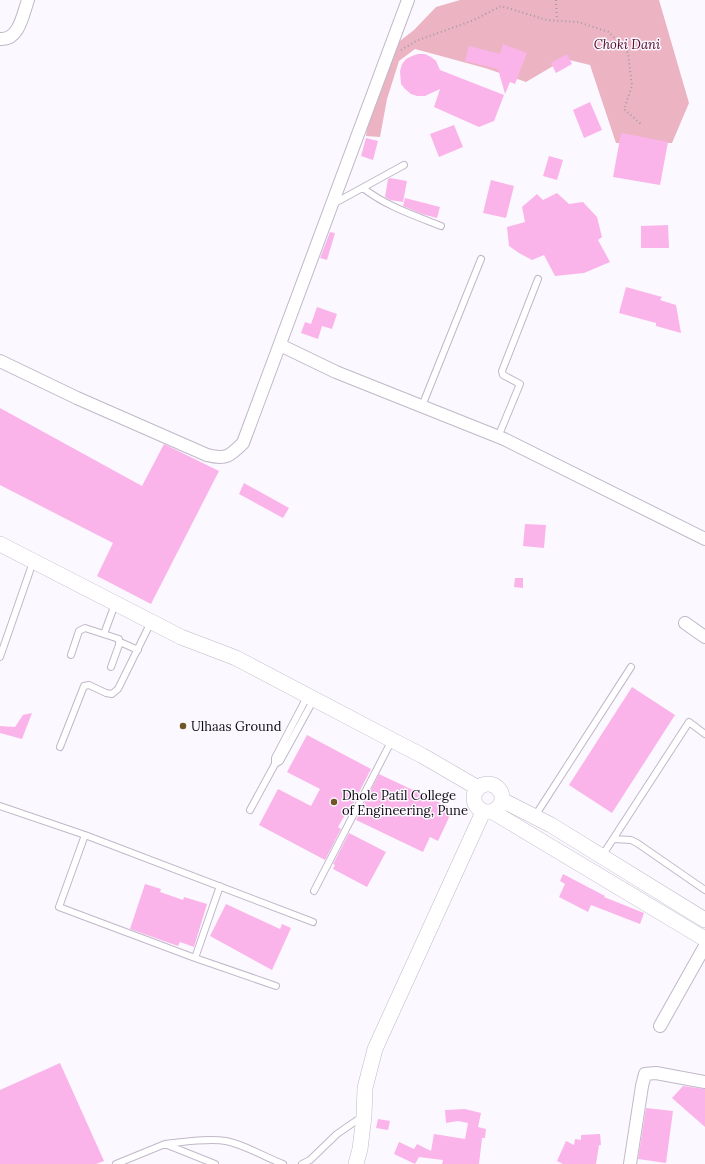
<svg xmlns="http://www.w3.org/2000/svg" width="705" height="1164" viewBox="0 0 705 1164" font-family="Lora,serif">
<style>
.green{fill:#ecb3c2}
.building{fill:#fab4ea}
.lines{fill:none;stroke-linecap:round;stroke-linejoin:round}
.service-casing{stroke:#c0b8c8;stroke-width:8}
.minor-casing{stroke:#c0b8c8;stroke-width:14}
.tertiary-casing{stroke:#c0b8c8;stroke-width:16}
.path{stroke:#a09da3;stroke-width:2;stroke-dasharray:1 3;stroke-linecap:butt}
.service{stroke:#fff;stroke-width:6}
.minor{stroke:#fff;stroke-width:12}
.tertiary{stroke:#fff;stroke-width:15}
.poi-dot{fill:#6e5626;stroke:#fbf8ff;stroke-width:1.5}
.labels{text-anchor:middle;dominant-baseline:central;stroke-width:3;stroke-linejoin:round;paint-order:stroke}
.park-label{font-size:13px;font-style:italic;fill:#540829;stroke:#fbf8ff}
.poi-label{font-size:13px;fill:#0d0a0f;stroke:#fbf8ff;text-anchor:start}
</style>
<rect width="100%" height="100%" fill="#fbf8ff"/>
<path class="green" d="M460 0H659L689 103 672 143H616L590 65 565 59 526 82 485 68 415 49 399 61 387 99 380 137 366 136 369 113 396 44 414 30 436 7Z"/>
<path class="building" d="M503 44 527 53 515 84 510 82 505 94 498 69 465 61 469 46 500 54Z
M418 54H425L431 57 436 61 440 70 504 95 494 121 479 127 434 107 440 89 425 96H417L411 94 405 89 401 84 400 71 402 64 406 59 412 56Z
M567 54 572 64 556 73 551 63Z
M590 102 602 130 584 138 573 110Z
M454 125 463 147 439 157 430 134Z
M621 133 668 142 660 185 613 177Z
M366 138 378 141 373 160 361 156Z
M549 156 563 160 557 180 543 176Z
M390 178 407 181 403 202 390 200 385 197 388 179Z
M491 180 514 186 506 218 483 213Z
M557 193 569 204 583 202 597 217 602 237 598 240 610 262 584 273 555 276 544 255 532 260 519 253 509 246 507 227 525 222 522 207 537 194 543 200Z
M405 198 440 207 437 218 422 214 403 206Z
M668 225 669 248H641V226Z
M330 232 335 233 327 260 320 258Z
M626 287 662 297 660 300 676 305 681 333 656 326V323L619 313Z
M317 307 337 314 332 329 322 326 318 339 301 333 305 322 311 324Z
M0 408 142 486 164 444 219 471 151 604 97 576 113 543 0 485Z
M244 483 289 508 283 518 239 494Z
M525 524 546 525 544 548 523 546Z
M515 578H523V588L514 587Z
M632 687 675 715 612 813 569 785Z
M32 713 22 739 0 733V726L15 727 23 715Z
M307 735 371 769 347 816 345 815 338 827 341 829 325 860 259 825 278 789 311 806 320 789 287 772Z
M379 774 453 809 438 841 430 837 423 852 356 820Z
M349 833 386 852 367 887 333 869 335 865 333 864Z
M563 874 605 896 604 897 644 913 640 924 591 905 588 912 559 897 565 884 560 881Z
M145 884 161 889 160 892 183 900 184 897 207 904 194 947 180 942 178 946 130 929Z
M226 904 280 929 282 924 291 928 272 970 210 936Z
M60 1063 104 1161 96 1164H0V1090Z
M683 1086 705 1089V1127L672 1098Z
M646 1108 673 1111 666 1163 638 1159Z
M465 1109 481 1113 478 1127 486 1129 485 1138H482L479 1164H442L443 1160 419 1157 415 1164 394 1154 399 1142 414 1149 417 1144 431 1151 434 1134 465 1139 468 1123 458 1121 446 1123 445 1110Z
M378 1119 390 1121 388 1130 376 1128Z
M600 1134 601 1145H599L596 1164H563L557 1161 566 1141 574 1145 575 1139 581 1140V1135Z"/>
<g class="lines">
<g class="service-casing">
<path id="service" d="M363 188C386 206 413 215 441 226
M333 204 404 165
M422 406 481 259
M498 437 520 384 503 375 502 371 538 279
M104 634 115 604
M120 642 138 650
M71 655 79 631 85 628 119 639V645L111 667
M0 657 33 562
M308 695 275 758V764L280 761 314 699
M60 747 84 686 89 685 106 693 112 694 118 689 151 622
M0 806 85 835 313 922
M250 810 275 764
M535 816 631 667
M85 835 59 907 195 958 276 986
M614 839 631 840 637 843 705 890
M602 856 689 722 705 734
M314 891 392 740
M195 958 220 886
M116 1164 165 1144
M215 1164 165 1144C185 1142 207 1138 226 1141 246 1145 264 1157 283 1164
M302 1164 310 1160 337 1134 363 1116"/>
</g>
<g class="minor-casing">
<path id="minor" d="M0 39C19 41 23 14 28 0
M280 345 336 372 504 439 705 539
M0 361 77 398 207 455C226 460 230 456 243 443L408 0
M685 623 705 637
M660 1026 705 946
M630 1164 642 1086 645 1074 656 1073 705 1082"/>
</g>
<g class="tertiary-casing">
<path id="tertiary" d="M0 544 181 637 236 658 392 740 423 756 478 788
M474 798a14 14 0 1 1 28 0a14 14 0 1 1-28 0Z
M502 800 551 825 705 920
M493 812 705 939
M356 1164 360 1149 364 1116 365 1088 375 1049 483 812"/>
</g>
<path class="path" d="M556 0 557 20
M401 50 416 41 474 20 501 6 547 20 578 22 609 32 628 53 632 86 624 109 642 125"/>
<use href="#service" class="service"/>
<use href="#minor" class="minor"/>
<use href="#tertiary" class="tertiary"/>
</g>
<g class="poi-dot">
<circle cx="183" cy="726" r="4"/>
<circle cx="334" cy="802" r="4"/>
</g>
<g class="labels">
<g class="park-label">
<text x="627" y="44">Choki Dani</text>
</g>
<g class="poi-label">
<text x="191" y="726">Ulhaas Ground</text>
<text x="342" y="795">Dhole Patil College<tspan x="342" dy="15">of Engineering, Pune</tspan></text>
</g>
</g>
</svg>
